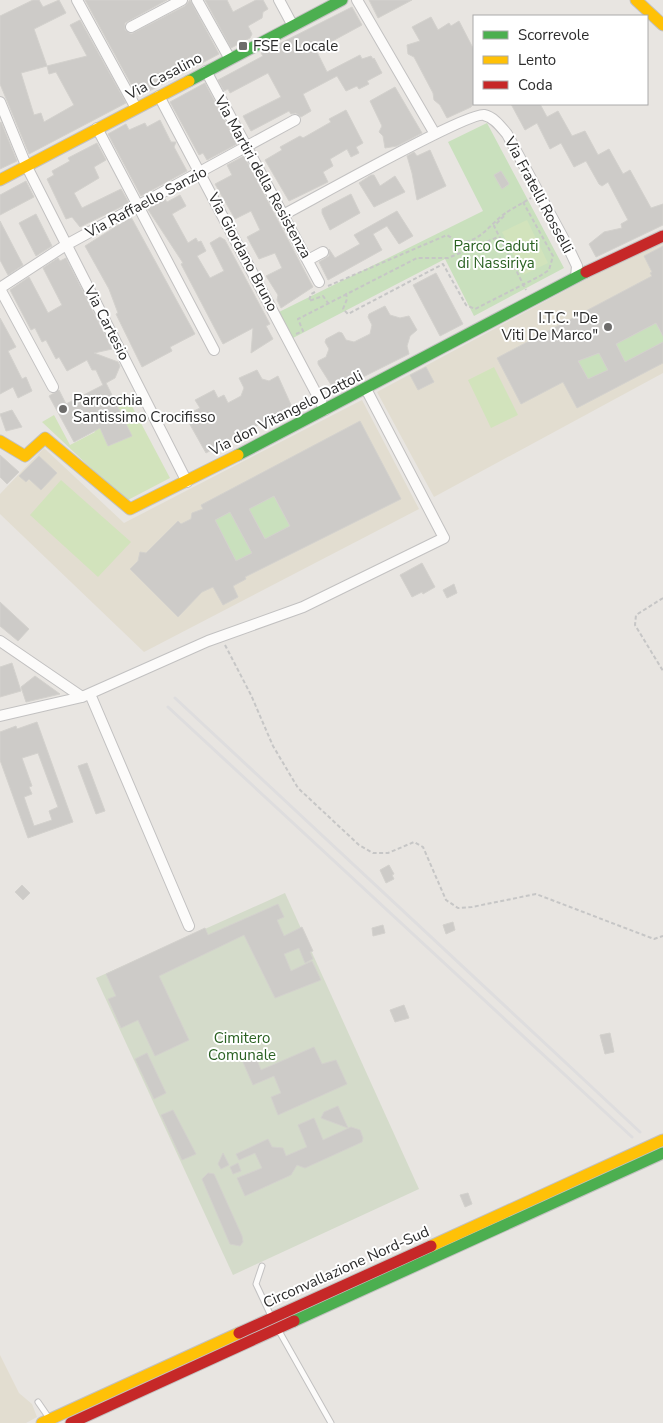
<svg xmlns="http://www.w3.org/2000/svg" width="663" height="1423" viewBox="0 0 663 1423" font-family="'Nunito Sans',sans-serif">
<style>
.education{fill:#e2ddd0}
.green{fill:#c9e0bd}
.cemetery{fill:#d4dbca}
.pitch{fill:#d2e3bc}
.building{fill:#cdcbc8;stroke:#d3d1cd;fill-rule:evenodd}
.lines{fill:none;stroke-linecap:round;stroke-linejoin:round}
.lane-casing{stroke:#c2c1c1;stroke-width:7}
.street-casing{stroke:#c2c1c1;stroke-width:12}
.fast-casing{stroke:#c2c1c1;stroke-width:13}
.slow-casing{stroke:#c2c1c1;stroke-width:13}
.jam-casing{stroke:#c2c1c1;stroke-width:13}
.path{stroke:#c6c6c6;stroke-width:2;stroke-dasharray:4 2.5;stroke-linecap:butt}
.lane{stroke:#fcfbfa;stroke-width:5}
.street{stroke:#fcfbfa;stroke-width:10}
.fast{stroke:#4caf50;stroke-width:11}
.slow{stroke:#ffc107;stroke-width:11}
.jam{stroke:#c62828;stroke-width:11}
.rail{stroke:#deddde;stroke-width:3}
.poi-dot{fill:#6d6c6b;stroke:#fff;stroke-width:2}
.labels{text-anchor:middle;dominant-baseline:central;stroke-width:4;stroke-linejoin:round;paint-order:stroke}
.poi-label{font-size:15px;fill:#2b2b2b;stroke:#fff;text-anchor:start}
.street-label{font-size:15px;fill:#2b2b2b;stroke:#fff}
.park-label{font-size:15px;fill:#2a6122;stroke:#fff}
</style>
<rect width="100%" height="100%" fill="#e8e5e1"/>
<path class="education" d="M663 238V373L434 497 377 392Z
M362 400 419 509 144 652 0 514V494L44 448 124 523Z
M0 1355 19 1393 32 1404 37 1417 26 1423H0Z"/>
<path class="green" d="M487 123 564 268 474 316 445 259 293 338 279 312 483 211 448 142Z
M656 323 663 336V342L625 362 616 344Z
M599 353 608 370 588 379 578 361Z
M271 491 293 531 268 544 246 504Z
M230 512 252 553 236 561 215 520Z"/>
<path class="cemetery" d="M285 893 419 1189 233 1275 96 978Z"/>
<path class="pitch" d="M527 220 548 263 523 275 502 232Z
M494 367 518 415 491 428 468 380Z
M125 393 170 478 126 501 42 422 54 415 70 445 95 432 84 412Z
M61 480 131 542 98 577 30 515Z"/>
<path class="building" d="M33 0H39L43 7 59 0 66 13 34 29 47 66 87 56 70 25 80 20 126 103 29 154 0 84V16ZM47 66 49 74 56 72 74 105 44 122 41 113 34 115 21 73Z
M85 0H167L125 23V30L131 34 185 6 190 0 219 54 138 97Z
M205 0H227L233 12 256 0H263L268 9 263 12 262 18 248 26 252 34 250 38 231 48Z
M369 0H412L378 18Z
M352 7 362 25 316 50 327 72 360 55 362 59 371 56 373 59 374 58 382 73 367 81 369 84 359 89 357 86 346 91 337 76 303 94 311 111 301 117 296 113 291 114 289 111 251 131 243 116 281 97 268 73 230 93 228 89 224 91 218 80 263 56 261 53Z
M431 17 438 30 449 23 451 26 459 21 474 50V103L471 107 447 118 440 105 434 100 433 93 414 57 408 54 407 45 420 41 412 27Z
M205 83 237 144 207 160 203 153 199 155 170 102Z
M395 87 422 133 397 146 385 148 383 136 379 132 382 126 370 101Z
M511 104H540L547 117 558 111 572 136 585 131 598 155 609 149 623 174 630 170 651 208 663 204V225L596 257 589 244 604 232 622 228 621 224 628 220 608 182 602 186 599 184 586 161 574 167 561 143 550 149 537 123 525 130Z
M346 110 363 143 356 147 359 153 351 157 347 149 330 159 333 166 323 172 328 182 289 201 265 160 282 150 280 147 300 136 303 138 331 122 329 119Z
M160 120 171 142H176L174 147 187 171 141 196 108 134 126 124 129 130 145 123 147 127Z
M1 122 17 161 0 169V123Z
M97 143 106 160 94 167 99 178 74 193 82 208 121 189 129 203 80 227 72 217 66 219 47 179 54 175 52 171 70 161 68 158Z
M430 150 446 186 417 200 412 173 407 156 414 152 417 156Z
M244 156 313 287 281 308 277 300 278 295 266 276 282 268 275 253 259 259 247 237 260 230 251 211 235 219 215 184 232 175 227 165Z
M501 171 509 184 502 189 494 175Z
M371 175H374L380 186 395 176 405 192 374 207 359 183Z
M26 181 34 197 0 215V195Z
M351 194 360 213 330 230 322 213V209Z
M180 195 186 206 172 214 188 243 196 238 198 242 201 241 206 251 197 256 210 278 224 271 210 243 220 237 225 240 270 324 266 326 273 339 251 353 253 328 223 344 181 264 183 263 147 208 165 199 167 202Z
M397 211 413 236 399 244 387 226 373 234 382 250 328 280 319 262 329 256V249L335 258 360 244 354 235Z
M36 214 52 246 36 256 19 223Z
M131 217 195 334 170 347 172 351 142 367 116 314 118 313 109 289 85 246Z
M0 221 23 265 8 275 0 260Z
M663 246V336L656 323 616 344 625 362 663 342V363L577 408 563 382 521 404 497 358 652 276 650 273 652 272 644 256ZM599 353 608 370 588 379 578 361Z
M58 258 60 261 66 258 112 349 94 353 118 362 120 366 115 378 106 383 132 436 108 446 100 428 74 442 49 396 59 390 66 404 103 385 96 370H92L87 360 67 371 59 357 56 359 46 340 42 342 35 328 31 330 10 290 29 277 48 313 62 305 43 268Z
M436 273 463 324 440 336 413 285Z
M385 306 390 315 400 318 409 316 417 330 410 336 407 346 409 354 335 391 318 364V361L326 357 329 349 325 342 326 339 339 332 342 333 346 340 354 342 370 334 372 325 368 317 369 314Z
M0 318 16 347 8 351 22 379 26 377 32 391 18 398 13 387 0 394Z
M426 367 434 382 418 390 410 375Z
M257 370 262 379 269 381 278 376 292 407 206 453 188 421 197 416 194 411 200 408 195 400 214 390 218 398 224 395 228 403 241 396 244 388 239 378Z
M12 410 22 427 6 431 0 414Z
M360 421 401 499 245 577 246 579 233 586 238 597 223 605 213 587 202 592 178 617 130 569 138 561 140 552 146 553 178 521 181 524 191 519 192 513 203 509 201 505ZM274 496 290 526 265 539 249 509ZM230 512 252 553 236 561 215 520Z
M0 455 19 472 7 484 0 477Z
M39 456 57 473 41 490 29 479 26 482 19 476Z
M422 563 435 587 423 594 422 592 412 597 400 575Z
M454 584 457 593 447 598 443 590Z
M0 602 29 629 18 641 0 626Z
M12 663 21 691 0 697V667Z
M35 676 60 694 26 702 21 687Z
M37 722 73 822 28 838 0 760V732L16 726 17 729ZM38 753 58 807 49 811 52 820 34 826 24 797 32 794 29 787 32 786 22 758Z
M87 763 105 811 96 814 78 766Z
M389 865 394 874 392 875 394 879 386 883 380 870Z
M22 885 30 893 23 900 15 892Z
M278 904 284 917 277 920 284 936 302 927 313 951 310 952 313 959 305 963 299 948 284 954 291 971 312 961 321 980 275 998 244 935 159 976 189 1040 155 1056 138 1020 121 1028 108 999 116 996 106 974 205 928 208 935Z
M453 922 455 930 446 934 443 925Z
M383 925 385 933 373 936 372 928Z
M404 1005 409 1018 395 1022 390 1010Z
M610 1033 614 1052 605 1054 600 1035Z
M314 1047 322 1064 336 1060 347 1084 278 1115 271 1097 281 1093 274 1076 253 1085 242 1060 255 1055 261 1070Z
M147 1053 166 1093 154 1099 135 1059Z
M338 1106 348 1128 321 1118 324 1112Z
M173 1110 196 1154 182 1160 161 1115Z
M314 1118 323 1140 351 1127 360 1130 363 1138 362 1142 305 1168 297 1165 291 1175 245 1196 237 1178 262 1168 255 1153 239 1160 236 1154 268 1139 272 1147 283 1148 286 1156 307 1147 298 1125Z
M223 1153 229 1165 221 1169 218 1164Z
M238 1163 241 1171 233 1174 230 1167Z
M208 1173 214 1174 242 1236 243 1242 240 1246 230 1244 202 1179Z
M468 1193 472 1204 465 1207 460 1195Z"/>
<g class="lines">
<g class="lane-casing">
<path id="lane" d="M262 1266 256 1284 271 1316
M279 1331 331 1423
M38 1402 49 1418"/>
</g>
<g class="street-casing">
<path id="street" d="M77 0 136 108
M197 0 230 59
M279 0 293 26
M357 0 435 134
M131 27 182 0
M206 71 319 282
M159 96 325 410
M0 102 26 165 187 482
M97 128 214 350
M283 215C310 201 467 112 484 115 494 117 501 127 507 134L568 247 577 266 576 277
M308 260 323 252
M0 288 66 245 295 120
M0 289 53 387
M0 641 82 697
M90 694 189 926
M0 716 82 697 208 641 303 607 444 538 366 389"/>
</g>
<g class="fast-casing">
<path id="fast" d="M189 81 342 0
M238 455 586 272
M294 1321 663 1153"/>
</g>
<g class="slow-casing">
<path id="slow" d="M636 0 663 25
M0 180 189 81
M0 441 25 456 45 438 130 509 238 455
M431 1246 663 1140
M42 1423 239 1333"/>
</g>
<g class="jam-casing">
<path id="jam" d="M586 272 663 236
M239 1333 431 1246
M71 1423 294 1321"/>
</g>
<path class="path" d="M507 212 531 198
M504 216 494 226 526 290
M328 286 447 235C474 254 486 226 507 212
M315 292 311 294 309 301 323 296 328 303
M346 293 347 299 343 309 348 314 443 264 466 305 475 309 540 276 549 270 553 256 523 202
M296 334 303 331 298 319 417 258H448L498 237
M663 598 636 615 635 625 663 671
M225 645 251 695 273 746 298 788 359 845 373 853H388L414 842 423 847 446 900 458 908 472 907 536 894 654 939 663 936"/>
<use href="#lane" class="lane"/>
<use href="#street" class="street"/>
<use href="#fast" class="fast"/>
<use href="#slow" class="slow"/>
<use href="#jam" class="jam"/>
<path class="rail" d="M175 698 640 1132
M168 707 632 1137"/>
</g>
<g class="poi-dot">
<rect x="238" y="41" width="10" height="10" rx="2.5"/>
<circle cx="608" cy="327" r="5"/>
<circle cx="63" cy="409" r="5"/>
</g>
<g class="labels">
<g class="poi-label">
<text x="253" y="46">FSE e Locale</text>
<text x="598" y="318" text-anchor="end">I.T.C. "De<tspan x="598" dy="17">Viti De Marco"</tspan></text>
<text x="73" y="400">Parrocchia<tspan x="73" dy="17">Santissimo Crocifisso</tspan></text>
</g>
<g class="street-label">
<text transform="translate(164 76) rotate(-28)">Via Casalino</text>
<text transform="translate(263 177) rotate(61)">Via Martiri della Resistenza</text>
<text transform="translate(539 195) rotate(62)">Via Fratelli Rosselli</text>
<text transform="translate(146 202) rotate(-28)">Via Raffaello Sanzio</text>
<text transform="translate(243 252) rotate(62)">Via Giordano Bruno</text>
<text transform="translate(107 323) rotate(63)">Via Cartesio</text>
<text transform="translate(286 413) rotate(-27)">Via don Vitangelo Dattoli</text>
<text transform="translate(346 1267) rotate(-24)">Circonvallazione Nord-Sud</text>
</g>
<g class="park-label">
<text x="496" y="246">Parco Caduti<tspan x="496" dy="17">di Nassiriya</tspan></text>
<text x="242" y="1038">Cimitero<tspan x="242" dy="17">Comunale</tspan></text>
</g>
</g>
<rect x="473" y="15" width="175" height="90" fill="#ffffff" stroke="#aaaaaa"/>
<rect x="483" y="31" width="25" height="8" fill="#4caf50" stroke="#aaaaaa"/>
<text x="518" y="40" font-size="15" fill="#2b2b2b">Scorrevole</text>
<rect x="483" y="56" width="25" height="8" fill="#ffc107" stroke="#aaaaaa"/>
<text x="518" y="65" font-size="15" fill="#2b2b2b">Lento</text>
<rect x="483" y="81" width="25" height="8" fill="#c62828" stroke="#aaaaaa"/>
<text x="518" y="90" font-size="15" fill="#2b2b2b">Coda</text>
</svg>
